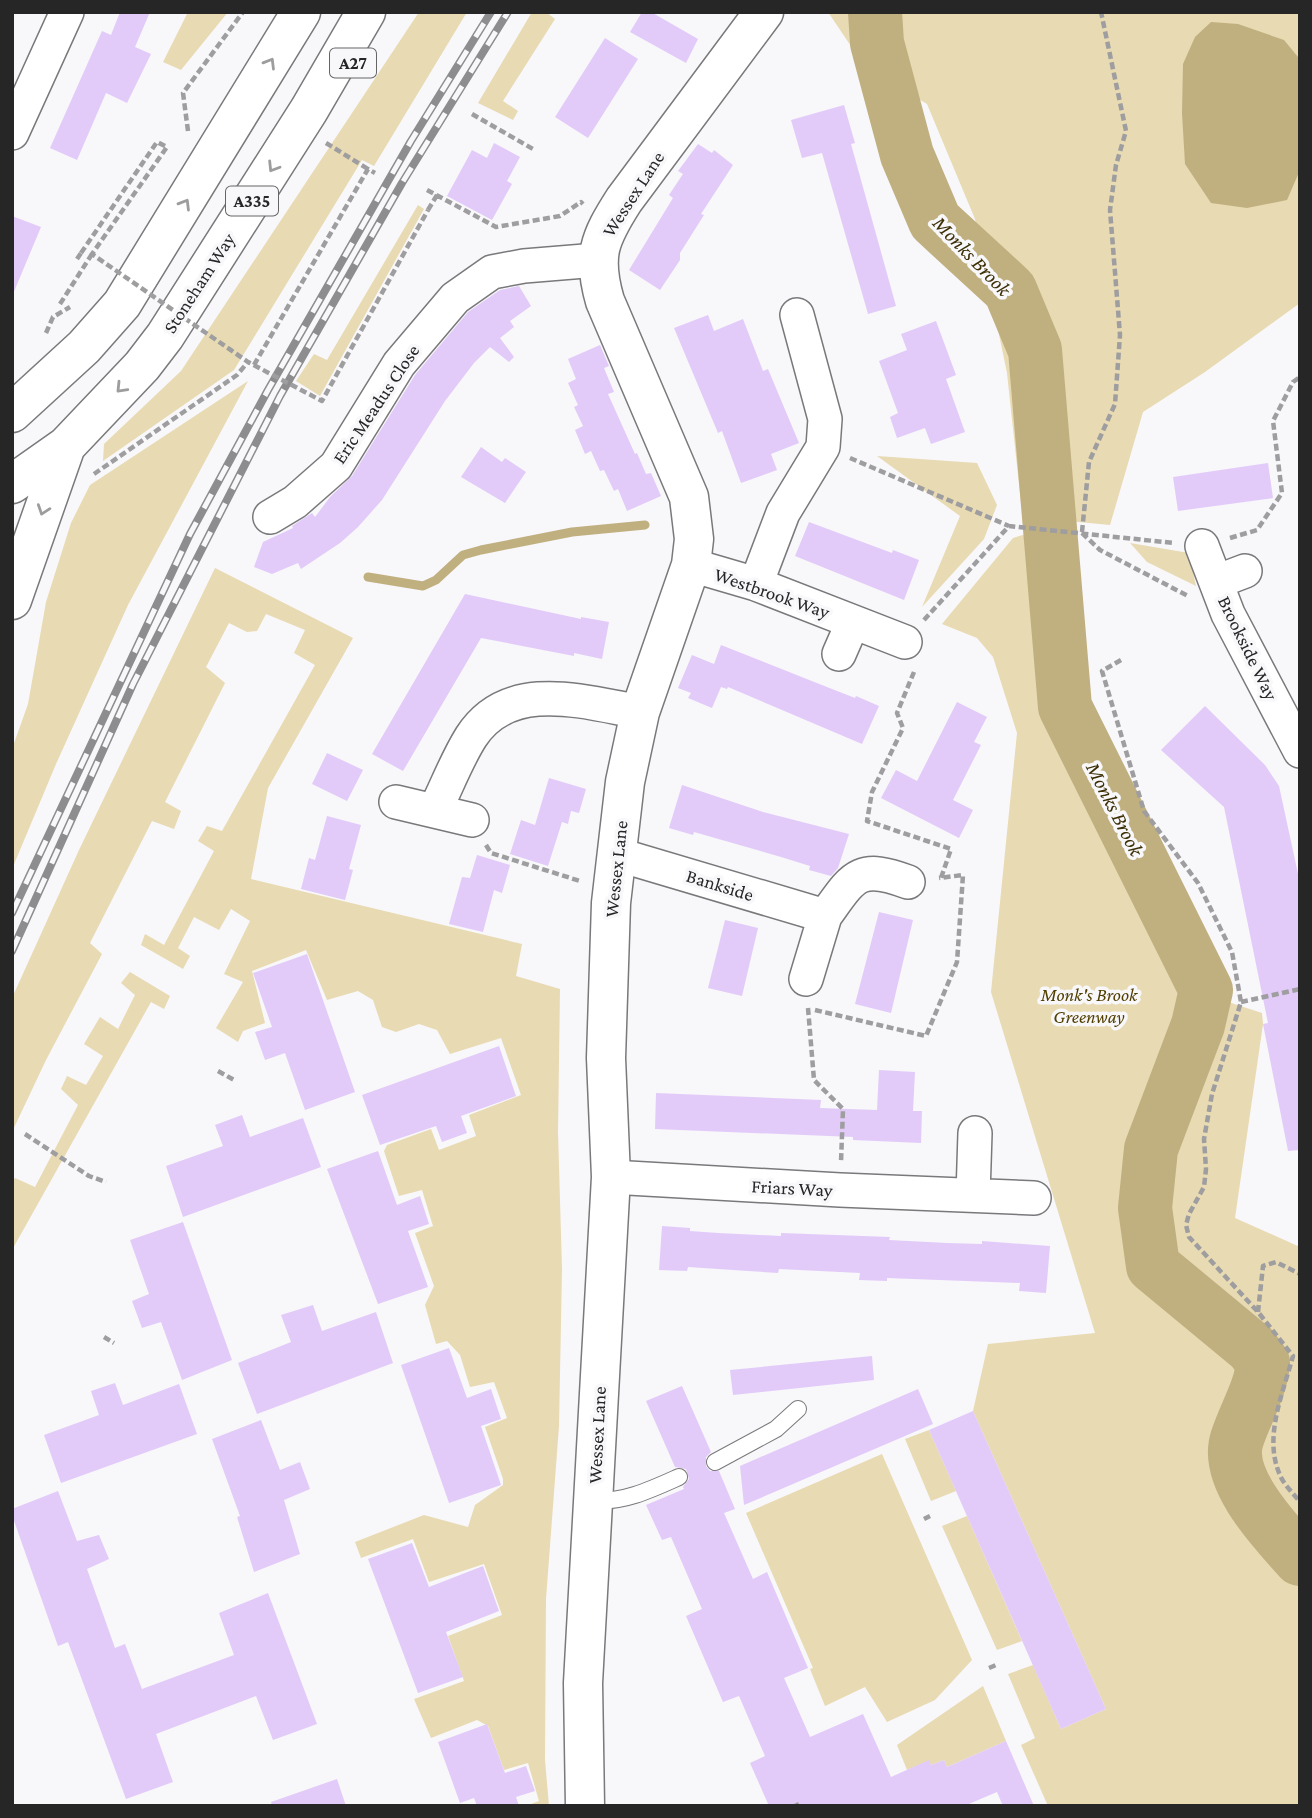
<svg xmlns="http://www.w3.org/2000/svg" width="1312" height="1818" viewBox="0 0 1312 1818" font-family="'Crimson Pro',serif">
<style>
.green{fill:#e8dab2}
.water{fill:#c0af7f}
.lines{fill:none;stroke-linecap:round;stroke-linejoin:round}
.stream{stroke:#c0af7f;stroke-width:9}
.river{stroke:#c0af7f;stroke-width:54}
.building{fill:#e2cbf9}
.lane-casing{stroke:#79787b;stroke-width:18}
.street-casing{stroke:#79787b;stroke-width:36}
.secondary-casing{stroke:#79787b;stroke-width:41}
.primary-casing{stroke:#79787b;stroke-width:41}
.path{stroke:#9e9d9f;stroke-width:4.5;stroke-dasharray:7 3.5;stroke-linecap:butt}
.lane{stroke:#fff;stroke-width:16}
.street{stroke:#fff;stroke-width:33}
.secondary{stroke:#fff;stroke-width:38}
.primary{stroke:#fff;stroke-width:38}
.rail-casing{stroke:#8d8c8e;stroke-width:8}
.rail{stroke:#f8f7fa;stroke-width:5;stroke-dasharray:16;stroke-linecap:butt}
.path-bridge{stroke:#9e9d9f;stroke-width:4.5;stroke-dasharray:7 3.5;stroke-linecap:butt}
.oneway{stroke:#9e9d9e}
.labels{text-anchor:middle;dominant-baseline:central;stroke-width:7;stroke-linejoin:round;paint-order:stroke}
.shield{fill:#f8f7fa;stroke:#666566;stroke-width:2}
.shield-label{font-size:18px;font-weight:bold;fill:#272627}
.street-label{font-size:19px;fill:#272627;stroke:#f8f7fa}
.park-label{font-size:19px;font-style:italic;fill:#503f00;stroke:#f8f7fa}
.water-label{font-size:21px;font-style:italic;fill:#3d3007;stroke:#f8f7fa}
</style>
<rect width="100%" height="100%" fill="#f8f7fa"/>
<path class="green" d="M188 12H228L181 70 163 62Z
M419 12H467L374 166 362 160 234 370 103 461 104 444 181 371Z
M532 12H546L555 19 503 101 518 111 513 120 478 103Z
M828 12H1300V303L1205 372 1143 412 1110 525 1026 517 1021 503 1007 373 975 219 927 104 865 67Z
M418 205 424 209 320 396 296 381 314 354 327 360Z
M248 381 128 605 56 764 12 869V749L28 704 46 602 71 523 90 485Z
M877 456 977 463 997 505 984 539 922 607 960 516Z
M1026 534 1030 582 1041 634 1046 707 1184 996V1017L1168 1054 1142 1149 1136 1196 1139 1233 1145 1269 1205 1329 1250 1364 1251 1375 1217 1450 1220 1473 1248 1525 1300 1587V1806H1048L1021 1745 1035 1738 1008 1674 1033 1665 1061 1729 1106 1709 973 1411 988 1344 1095 1333 991 992 1017 733 993 657 977 638 942 624 1013 538Z
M1130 543 1189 553 1196 586 1147 562Z
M215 568 353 638 268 788 251 879 522 944 516 976 560 989 558 1132 562 1269 559 1426 546 1599 545 1760 549 1806H526L539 1801 528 1763 504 1770 488 1726 477 1720 431 1738 414 1699 464 1681 448 1636 502 1615 484 1564 429 1582 413 1539 361 1558 355 1542 424 1515 468 1527 475 1505 503 1485V1479L485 1427 507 1418 494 1382 470 1387 460 1355 447 1341 436 1344 425 1305 434 1286 415 1233 433 1226 422 1190 399 1196 384 1151 387 1145 431 1129 439 1150 476 1136 469 1115 521 1095 501 1038 450 1054 437 1030 419 1024 396 1032 382 1027 373 1000 358 991 327 1000 306 950 252 971 265 1023 243 1031 238 1042 216 1028 243 982 224 974 250 921 231 909 219 930 194 917 178 948 190 956 183 969 141 945 145 934 164 945 214 851 198 841 207 826 222 831 315 665 294 653 305 630 266 614 257 631 247 632 229 623 206 667 225 683 165 802 181 811 174 829 152 821 90 943 102 954 46 1060 12 1132V998L79 850Z
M130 972 170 996 164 1009 151 1002 12 1250V1183L15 1178 35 1187 78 1105 61 1089 67 1076 86 1085 103 1056 84 1044 100 1017 118 1029 135 995 121 983Z
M1219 999 1262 1013 1263 1024 1235 1218 1300 1247V1532C1288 1518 1271 1512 1261 1496 1244 1469 1249 1431 1262 1403 1269 1386 1278 1371 1272 1352L1240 1319 1194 1285 1180 1259 1165 1199 1166 1171 1180 1113Z
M929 1430 956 1491 931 1501 905 1439Z
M882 1454 972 1660 935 1700 887 1722 865 1687 825 1706 810 1669 813 1668 746 1513Z
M967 1516 1022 1641 997 1650 942 1526Z
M983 1686 1006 1741 947 1767 944 1760 931 1765 928 1761 907 1770 897 1745Z"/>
<path class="water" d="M1211 22 1238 24 1284 40 1298 57 1300 170 1287 200 1247 208 1211 203 1185 164 1182 113 1183 64 1195 37Z"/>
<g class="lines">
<path class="stream" d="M1025 479 1045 477
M368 577 423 586 436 580 463 555 481 550 572 532 645 525"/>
<path class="river" d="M875 12 877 43 907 155 935 221 1010 290 1035 350 1065 707 1206 990 1198 1025 1151 1149 1145 1208 1153 1266 1252 1348 1263 1363C1261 1389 1245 1414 1237 1439 1224 1479 1276 1532 1300 1559"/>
</g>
<path class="building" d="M120 12H150L135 47 151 54 127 103 106 93 77 160 50 148 102 31 111 35Z
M642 12H651L698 39 686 63 630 32Z
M605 38 638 59 588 138 555 117Z
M844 105 855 143 851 144 896 306 868 314 822 153 802 158 791 120Z
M494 143 520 157 507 181 512 184 492 220 447 196 472 150 487 158Z
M698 144 712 153 714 150 733 165 701 214 704 215 680 253V260L660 290 629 270 673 198 669 195 683 174 678 171Z
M12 216 41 227 13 294H12Z
M519 286 531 306 510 321 514 327 500 338 514 357 509 362 490 347 474 363 445 401 382 500 358 527 340 543 301 569 298 563 272 574 254 567 263 542 293 528 292 526 312 513 315 517 330 497 352 476 415 375 468 312 500 290Z
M708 315 714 331 743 319 763 371 768 369 799 443 771 454 777 470 741 483 722 431 718 433 674 328Z
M936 321 956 375 946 379 965 432 931 444 925 428 897 438 890 417 898 413 879 361 907 350 901 334Z
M600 345 609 366 604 368 614 392 608 394 635 454 637 453 646 474 651 473 661 496 627 511 618 489 614 491 604 470 600 471 591 451 585 454 575 430 583 426 574 407 578 405 568 383 576 379 568 359Z
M481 447 502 462 505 458 526 472 505 503 461 477Z
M1268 463 1273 498 1178 511 1173 477Z
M809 522 892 553 893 550 919 560 904 600 795 556Z
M465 594 581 619V617L609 622 602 659 574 653V656L481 638 403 771 372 754Z
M721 645 832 689 855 698 856 696 879 706 862 744 728 687 727 689 721 687 712 708 688 698 691 693 678 688 692 655 714 664Z
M957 702 987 717 974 742 981 745 953 800 973 810 959 838 881 798 896 770 917 781Z
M1205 706 1265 765 1279 786 1300 883V1150L1288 1151 1263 1024 1268 1023 1224 807 1161 750Z
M327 753 363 770 347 801 312 784Z
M549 778 586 789 579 813 571 811 568 824 562 822 548 866 510 854 521 820 535 825Z
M682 785 763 812 849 834 838 868 831 876 809 870 810 866 781 857 694 832 693 835 669 828Z
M327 816 361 825 349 869 353 870 345 900 301 889 309 858 315 860Z
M477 855 510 865 502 893 494 890 483 932 449 924 462 877 470 878Z
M879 912 913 920 891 1013 855 1004Z
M725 920 758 928 742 996 708 988Z
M307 954 355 1092 305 1110 285 1053 265 1060 255 1032 272 1027 253 973Z
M499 1046 516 1096 461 1116 467 1133 442 1142 436 1126 380 1145 362 1095Z
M879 1070 915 1072 913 1111H922L921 1143 853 1140V1137L655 1129 656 1093 821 1100 820 1108 877 1110Z
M242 1115 250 1137 303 1118 321 1167 183 1217 166 1166 223 1146 215 1125Z
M378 1151 397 1205 420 1196 429 1224 408 1231 428 1287 378 1304 327 1169Z
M183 1222 232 1360 182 1380 161 1322 142 1328 132 1301 149 1294 130 1240Z
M662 1226 690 1228V1231L718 1233 781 1236V1233L890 1237 889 1240 947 1243 982 1244V1241L1050 1246 1046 1293 1019 1291 1020 1283 887 1278V1281L859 1280 860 1273 779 1269 778 1273 688 1267 687 1271 659 1270Z
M313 1305 322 1331 376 1312 393 1363 257 1414 238 1363 291 1342 281 1315Z
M449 1348 467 1398 491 1389 501 1419 481 1426 501 1485 449 1503 401 1365Z
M872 1356 874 1380 733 1395 730 1370Z
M115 1383 123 1405 179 1384 197 1434 61 1483 44 1435 99 1415 91 1391Z
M682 1386 711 1452 706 1457V1466L710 1471H719L735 1509 724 1513 753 1579 767 1572 808 1668 784 1678 810 1737 863 1714 891 1777 929 1760 931 1765 944 1760 947 1767 1006 1741 1034 1806H1003L997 1792 964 1806H769L750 1763 765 1756 739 1696 723 1702 686 1616 702 1609 671 1537 662 1540 646 1505 684 1489 683 1487 689 1479 686 1469 675 1467 646 1401Z
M918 1389 933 1424 744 1505 740 1466Z
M973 1411 1106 1709 1061 1729 929 1430Z
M261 1420 280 1470 300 1462 310 1489 284 1500 300 1554 254 1572 237 1517 240 1516 212 1439Z
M58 1491 77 1541 99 1535 109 1559 87 1569 115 1648 125 1644 142 1689 234 1655 219 1613 268 1593 317 1724 273 1740 256 1696 156 1734 173 1782 126 1799 68 1642 58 1646 12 1515V1509Z
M412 1543 429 1587 483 1566 499 1611 446 1632 463 1677 418 1693 368 1559Z
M487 1724 505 1773 526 1766 535 1791 516 1797 519 1806H477L474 1798 460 1803 438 1742Z
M337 1779 346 1806H272L271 1802Z"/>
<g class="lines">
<g class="lane-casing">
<path id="lane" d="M715 1462 776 1429 798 1409
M594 1501C625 1502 650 1490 679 1477"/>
</g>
<g class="street-casing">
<path id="street" d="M12 133 67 12
M270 517 295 502 336 466 399 364 455 298 492 272 524 266 597 260
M1202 546 1228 614 1300 751
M691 565 756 584 905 642
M1216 582 1245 571
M756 584 783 513 823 447 825 419 797 315
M839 654 853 622
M396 802 472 820
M435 810C447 786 457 759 471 737 509 678 584 702 640 712
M616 854 825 916 806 979
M825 916C853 877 858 863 908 882
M611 1177 840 1190 1034 1198
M973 1195 975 1133"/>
</g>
<g class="secondary-casing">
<path id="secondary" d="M585 1806 583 1683 611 1177 606 1058 611 903 625 782 640 712 691 565 694 539 689 497 605 301C592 256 599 239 624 200L764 12"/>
</g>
<g class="primary-casing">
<path id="primary" d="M12 413 84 347 122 304 301 12
M12 484 66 446 142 366 165 336 309 110 366 12
M12 600 66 446"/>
</g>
<path class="path" d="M472 114 533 149
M188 131 183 93 243 12
M326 143 368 169
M427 190 496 227 560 216 581 202 583 204
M428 210 437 195
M77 259 81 253
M60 304 92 254
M46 333 53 317 70 307
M254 365 368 169 375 173
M850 458 1009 526
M94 474 237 375 248 362
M1082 532 1089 462 1115 404 1120 335 1110 210 1116 165 1126 131 1101 12
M1082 533 1100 550 1188 596
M1230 538 1257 530 1282 493 1273 421 1293 382 1300 377
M924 620 1009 526 1174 543
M1121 660 1102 671 1144 811 1198 883 1232 952 1241 1002 1212 1094 1204 1139 1206 1169 1204 1187 1189 1214 1186 1225 1189 1237 1258 1312 1293 1356C1283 1393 1263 1438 1280 1475 1284 1485 1294 1494 1300 1502
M914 672 897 713 903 728 872 792 867 821 951 849 941 878
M486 845 491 853 580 881
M1241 1002 1300 989
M808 1008 814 1080 843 1109 841 1162
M815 1010 926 1036 957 962 963 875 939 878
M218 1071 234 1080
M25 1134 89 1176 106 1182
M1258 1312 1263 1266 1276 1262 1300 1274
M104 1337 114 1343
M924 1519 930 1516
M989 1668 996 1665
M795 1806 799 1804"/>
<use href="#lane" class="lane"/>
<use href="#street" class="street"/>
<use href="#secondary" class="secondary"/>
<use href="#primary" class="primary"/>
<g class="rail-casing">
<path id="rail" d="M12 913 190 534 268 390 411 141 491 12
M12 951 133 684 280 396 402 183 508 12"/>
</g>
<use href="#rail" class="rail"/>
<path class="path-bridge" d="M81 253 157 142 167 147 92 254 248 362 322 401 428 210"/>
</g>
<defs><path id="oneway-chevron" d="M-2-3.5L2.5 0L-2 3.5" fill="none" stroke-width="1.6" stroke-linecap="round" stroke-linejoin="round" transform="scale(1.75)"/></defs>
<g class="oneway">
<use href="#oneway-chevron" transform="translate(270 63) rotate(-59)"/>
<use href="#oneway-chevron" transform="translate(273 167) rotate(122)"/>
<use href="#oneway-chevron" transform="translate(185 204) rotate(-59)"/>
<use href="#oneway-chevron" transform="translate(121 388) rotate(134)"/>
<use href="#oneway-chevron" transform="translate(43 510) rotate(109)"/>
</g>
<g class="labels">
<g class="shield">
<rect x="330" y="48.5" width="46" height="29" rx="5"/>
<rect x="226" y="186.5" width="52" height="29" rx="5"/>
</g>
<g class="shield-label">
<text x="353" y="63">A27</text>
<text x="252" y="201">A335</text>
</g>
<g class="street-label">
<text transform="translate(633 194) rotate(-57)">Wessex Lane</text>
<text transform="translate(199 283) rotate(-57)">Stoneham Way</text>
<text transform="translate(376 404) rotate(-56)">Eric Meadus Close</text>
<text transform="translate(772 593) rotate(19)">Westbrook Way</text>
<text transform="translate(1248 648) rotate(64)">Brookside Way</text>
<text transform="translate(616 869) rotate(-84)">Wessex Lane</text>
<text transform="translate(720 885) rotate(17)">Bankside</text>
<text transform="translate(792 1188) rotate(3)">Friars Way</text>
<text transform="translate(597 1435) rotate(-87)">Wessex Lane</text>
</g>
<g class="park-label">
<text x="1089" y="994">Monk's Brook<tspan x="1089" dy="22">Greenway</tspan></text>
</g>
<g class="water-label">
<text transform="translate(972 256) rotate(46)">Monks Brook</text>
<text transform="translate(1115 809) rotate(63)">Monks Brook</text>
</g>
</g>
<rect width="1312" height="1818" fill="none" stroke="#272627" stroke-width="28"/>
</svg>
